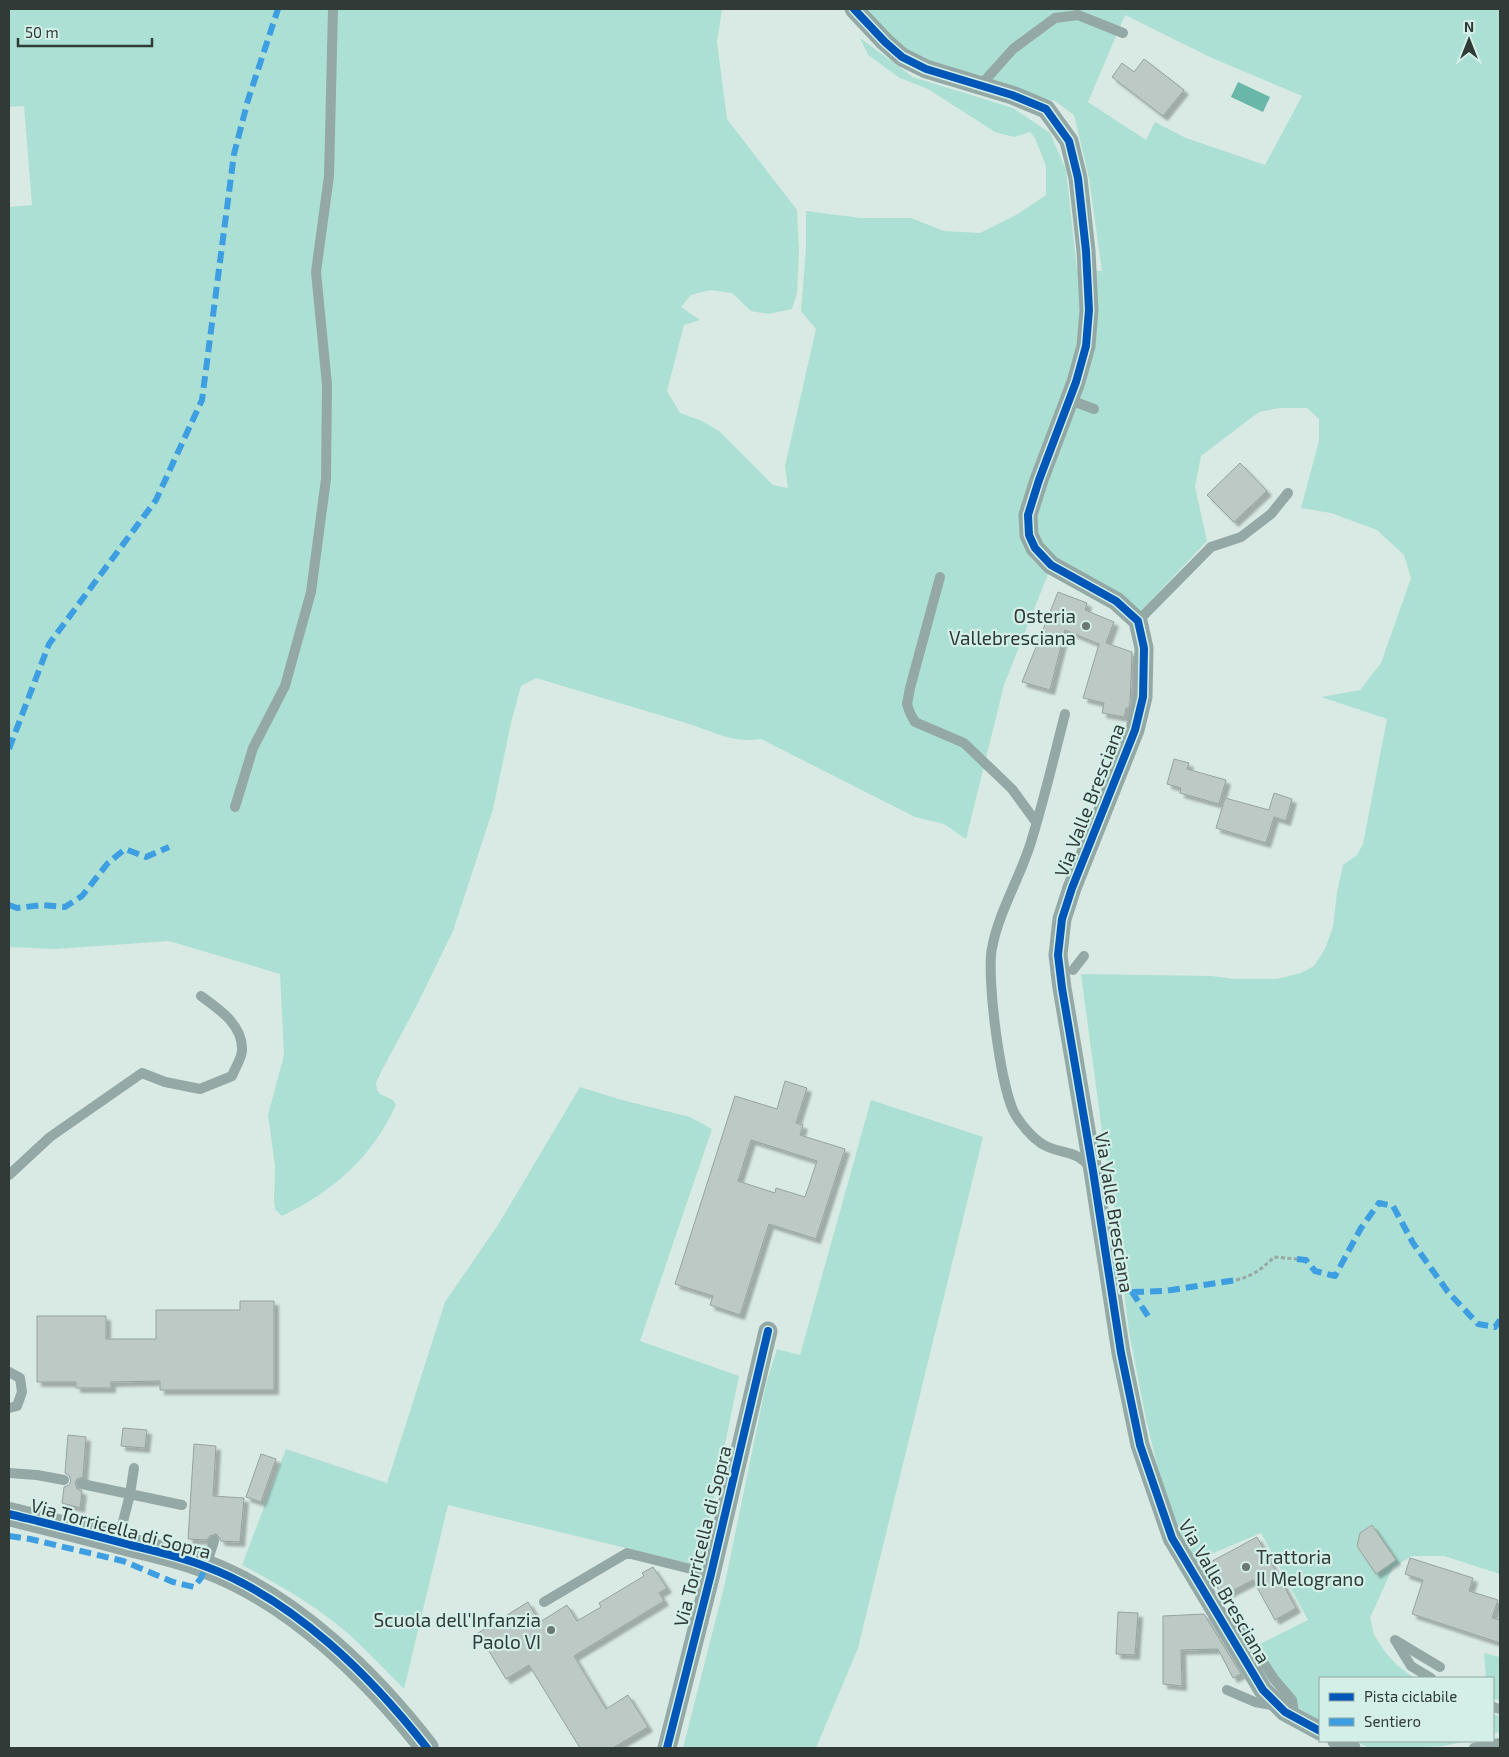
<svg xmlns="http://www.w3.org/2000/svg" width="1509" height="1757" viewBox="0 0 1509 1757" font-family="'Exo 2',sans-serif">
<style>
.green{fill:#ade0d5;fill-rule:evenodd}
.water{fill:#68b7a8}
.building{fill:#bcc9c5;stroke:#96a39f;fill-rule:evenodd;filter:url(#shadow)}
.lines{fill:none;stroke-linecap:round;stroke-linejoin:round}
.path{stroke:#98a8a3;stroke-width:3;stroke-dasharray:4 2.5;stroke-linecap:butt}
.service{stroke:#94a9a5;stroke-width:10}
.minor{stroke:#94a9a5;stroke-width:19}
.tertiary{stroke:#94a9a5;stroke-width:24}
.quiet{stroke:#3e9ee2;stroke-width:6;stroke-dasharray:12 6;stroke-linecap:butt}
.cycleway-casing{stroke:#d3efe8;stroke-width:11}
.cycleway{stroke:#0057b8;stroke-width:8}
.poi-dot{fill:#6b7874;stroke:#d3efe8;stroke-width:2}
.labels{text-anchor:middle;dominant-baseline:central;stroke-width:4.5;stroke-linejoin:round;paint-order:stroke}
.poi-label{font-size:19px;fill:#303b38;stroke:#d3efe8;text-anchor:end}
.street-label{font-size:19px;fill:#303b38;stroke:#d3efe8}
</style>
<defs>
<filter id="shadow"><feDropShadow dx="4.5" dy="4.5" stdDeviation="1" flood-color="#0004"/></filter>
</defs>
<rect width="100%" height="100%" fill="#d9e9e4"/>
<path class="green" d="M9 9H722L717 42 727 119 797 210 799 252 797 293 792 309 769 314 751 311 732 293 710 290 691 295 681 307 700 320 684 325 667 391 680 413 702 421 719 431 773 485 788 488 785 466 816 329 801 311 806 248V211L861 218H911L944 231 980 233 1018 214 1046 195V166L1035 138 1030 132 1014 137 995 132 928 89 900 78 868 55 860 38 913 77 1013 108 1050 133 1066 170 1077 270 1102 271 1089 178 1074 115 1055 101 1021 92 915 56 900 45 868 12 871 9H1500V1574L1444 1556H1412L1393 1567 1370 1618 1374 1635 1386 1653 1397 1665 1414 1678H1320V1723L1299 1708 1295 1696 1274 1674 1258 1645 1308 1620 1261 1533 1192 1562 1171 1523 1146 1419 1129 1332 1121 1267 1125 1257 1120 1242 1104 1146 1081 974 1212 976 1235 979H1277L1301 973 1314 966 1325 949 1333 927 1337 892 1343 865 1357 855 1363 844 1387 719 1321 697 1360 690 1381 663 1411 578 1404 555 1377 530 1331 513 1301 508 1319 441V419L1307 408H1279L1259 412 1201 456 1195 487 1207 541 1138 614 1023 542C1027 557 1037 564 1048 574L1004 685 966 839 944 824 915 817 761 739C731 744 711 730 683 722 634 707 585 693 536 678L521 686 511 723 493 809 453 931 418 1003 382 1070 376 1083 377 1090 380 1094 393 1100 396 1105C372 1157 333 1192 282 1216L275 1209 274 1199 275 1166 268 1115 284 1055 280 974 169 941 56 949 9 947V207L32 205 24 106 9 107ZM1125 15 1212 58 1302 96 1265 165 1186 138 1155 122 1146 140 1088 102Z
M580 1087 622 1100 690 1117 712 1129 640 1341 739 1376 700 1566 448 1505 404 1689C387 1672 370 1654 352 1637 320 1608 280 1585 242 1565L286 1449 387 1483 445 1302 498 1225Z
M871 1100 983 1137 858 1648 816 1748H683L725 1583 766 1384 777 1349 800 1355Z
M1484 1653 1500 1657V1701L1493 1698V1678H1486Z
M1493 1714 1500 1716V1732L1493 1733Z
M1354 1741H1467L1443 1746 1404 1748H1369Z"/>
<path class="water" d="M1238 82 1270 97 1263 112 1231 97Z"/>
<path class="building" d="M1144 59 1184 90 1163 116 1112 77 1122 63 1134 72Z
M1240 463 1267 491 1234 522 1207 495Z
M1058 592 1087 603 1085 610 1114 622 1106 643 1132 652 1130 702 1129 708H1126L1124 717 1102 713 1104 703 1083 698 1099 644 1065 630 1050 690 1022 682Z
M1174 759 1189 763 1187 769 1226 780 1219 804 1180 793 1181 788 1167 784Z
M1274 793 1292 799 1286 821 1274 817 1266 843 1216 828 1225 798 1269 810Z
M785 1081 807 1088 796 1123 803 1125 800 1135 845 1149 816 1239 769 1224 740 1315 710 1305 713 1296 675 1284 735 1096 777 1109ZM751 1140 817 1161 805 1197 776 1188 775 1193 738 1181Z
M240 1301H274V1390H160V1381L111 1382V1388H76V1382H37V1316H106V1339H156V1310H240Z
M123 1428 147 1430 145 1448 121 1446Z
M68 1435 86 1437 83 1477 77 1479 75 1483 77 1489 82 1491 80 1508 62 1503 64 1487 69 1485 71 1481 69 1475 65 1473Z
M194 1444 216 1446 213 1496 244 1498 240 1542 221 1541 219 1537 216 1534 210 1536 207 1540 188 1539Z
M261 1454 276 1459 261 1502 246 1497Z
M1372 1525 1396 1560 1376 1574 1357 1546 1360 1533Z
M1257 1537 1296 1608 1275 1620 1253 1580 1222 1596 1205 1565Z
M1410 1558 1473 1578 1469 1591 1498 1600 1492 1618 1500 1620V1643L1412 1614 1423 1580 1405 1574Z
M653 1567 667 1588 659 1593 664 1601 574 1656 606 1709 628 1695 648 1727 613 1748H580L529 1665 506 1679 478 1633 528 1602 540 1622 567 1605 577 1621 601 1607 599 1603 644 1576 642 1573Z
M1118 1612 1138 1613 1135 1655 1116 1654Z
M1204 1614 1241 1674 1233 1678 1218 1649 1181 1650 1182 1686 1163 1684V1616Z"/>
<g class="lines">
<path class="path" d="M1236 1280C1253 1276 1262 1269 1274 1257L1297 1259"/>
<path class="service" d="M980 86 1013 49 1055 18 1078 15 1123 33
M1070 400 1094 409
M940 577 910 688 907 704 910 713 915 722 964 743 1012 789 1036 822
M1138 621 1211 547 1241 537 1271 514 1288 493
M1065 714C1054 757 1044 800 1031 842 1020 878 999 911 992 948 986 976 1001 1093 1016 1116 1024 1128 1034 1141 1048 1147 1067 1155 1075 1150 1091 1168
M235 807 253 748 285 686 311 592 326 479 327 385 316 272 329 176 333 9
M1073 970 1084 956
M9 1175 50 1137 142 1073 165 1082 200 1089 232 1076C235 1068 242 1058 242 1050 243 1025 219 1009 201 996
M9 1372 20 1378 22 1392 17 1406 9 1408
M9 1473 37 1475 64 1480
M82 1484 182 1505
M118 1542 130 1494 134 1468
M206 1566 214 1541
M544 1602 627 1553 711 1574
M1237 1622 1274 1679 1292 1700 1295 1717
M1431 1678 1411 1666 1395 1640 1440 1667
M1227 1690 1255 1702 1277 1706
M1493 1707 1500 1709
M1474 1748 1500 1743"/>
<path class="minor" d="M854 9 885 42 902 57 926 69 1012 95 1046 109 1069 141 1078 178 1086 251 1089 310 1086 346 1076 382 1039 480 1028 515 1029 535 1035 548 1051 565 1116 601 1138 621 1144 648 1143 697 1135 730 1072 888 1062 919 1058 955 1062 988 1093 1171 1121 1353 1140 1445 1172 1538 1263 1690 1285 1712 1320 1731
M1337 1741 1351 1748
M667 1748 711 1574 768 1331"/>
<path class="tertiary" d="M9 1514C49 1524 90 1534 130 1545 156 1551 182 1557 207 1567 294 1600 371 1676 427 1748"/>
<path class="quiet" d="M9 749 49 644 156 500 202 400 234 154 248 100 278 9
M9 905 17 908 42 905 65 907 82 896 108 863 125 849 146 857 169 847
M1297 1259 1306 1260 1315 1271 1335 1276 1361 1228 1379 1203 1393 1206 1413 1243 1448 1292 1478 1324 1495 1327 1500 1320
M1109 1263 1132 1292 1148 1316
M1132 1292 1165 1291 1236 1280
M9 1536 30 1539 123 1561 173 1582 194 1587 201 1578 206 1566"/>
<g class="cycleway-casing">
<path id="cycleway" d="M854 9 885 42 902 57 926 69 1012 95 1046 109 1069 141 1078 178 1086 251 1089 310 1086 346 1076 382 1039 480 1028 515 1029 535 1035 548 1051 565 1116 601 1138 621 1144 648 1143 697 1135 730 1072 888 1062 919 1058 955 1062 988 1093 1171 1121 1353 1140 1445 1172 1538 1263 1690 1285 1712 1320 1731
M9 1514C49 1524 90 1534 130 1545 156 1551 182 1557 207 1567 294 1600 371 1676 427 1748
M667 1748 711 1574 768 1331"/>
</g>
<use href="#cycleway" class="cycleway"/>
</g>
<g class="poi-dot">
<circle cx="1086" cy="626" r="5"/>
<circle cx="1246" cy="1567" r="5"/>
<circle cx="551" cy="1630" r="5"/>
</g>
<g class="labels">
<g class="poi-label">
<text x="1076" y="615">Osteria<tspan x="1076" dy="22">Vallebresciana</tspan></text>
<text x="1256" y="1556" text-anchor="start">Trattoria<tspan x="1256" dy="22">Il Melograno</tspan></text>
<text x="541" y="1619">Scuola dell'Infanzia<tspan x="541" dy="22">Paolo VI</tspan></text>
</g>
<g class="street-label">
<text transform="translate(1089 800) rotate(-69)">Via Valle Bresciana</text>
<text transform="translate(1115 1212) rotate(81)">Via Valle Bresciana</text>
<text transform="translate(121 1528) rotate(15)">Via Torricella di Sopra</text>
<text transform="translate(702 1536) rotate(-76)">Via Torricella di Sopra</text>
<text transform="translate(1225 1591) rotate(60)">Via Valle Bresciana</text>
</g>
</g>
<rect width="1509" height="1757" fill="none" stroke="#303b38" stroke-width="20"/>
<rect x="1319" y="1677" width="175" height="65" fill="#d3efe8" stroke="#92a7a2"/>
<rect x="1329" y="1693" width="25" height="8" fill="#0057b8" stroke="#92a7a2"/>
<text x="1364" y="1702" font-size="15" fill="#303b38">Pista ciclabile</text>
<rect x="1329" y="1718" width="25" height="8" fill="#3e9ee2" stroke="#92a7a2"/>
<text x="1364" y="1727" font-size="15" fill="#303b38">Sentiero</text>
<g transform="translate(1469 40)" stroke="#d3efe8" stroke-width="4" paint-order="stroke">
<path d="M0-4L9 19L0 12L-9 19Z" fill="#303b38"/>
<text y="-8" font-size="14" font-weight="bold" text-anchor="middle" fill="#303b38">N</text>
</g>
<path d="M18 38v8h134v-8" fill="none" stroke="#303b38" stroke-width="2.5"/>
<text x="25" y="38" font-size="15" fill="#303b38" stroke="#d3efe8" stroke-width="4" paint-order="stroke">50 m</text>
</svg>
